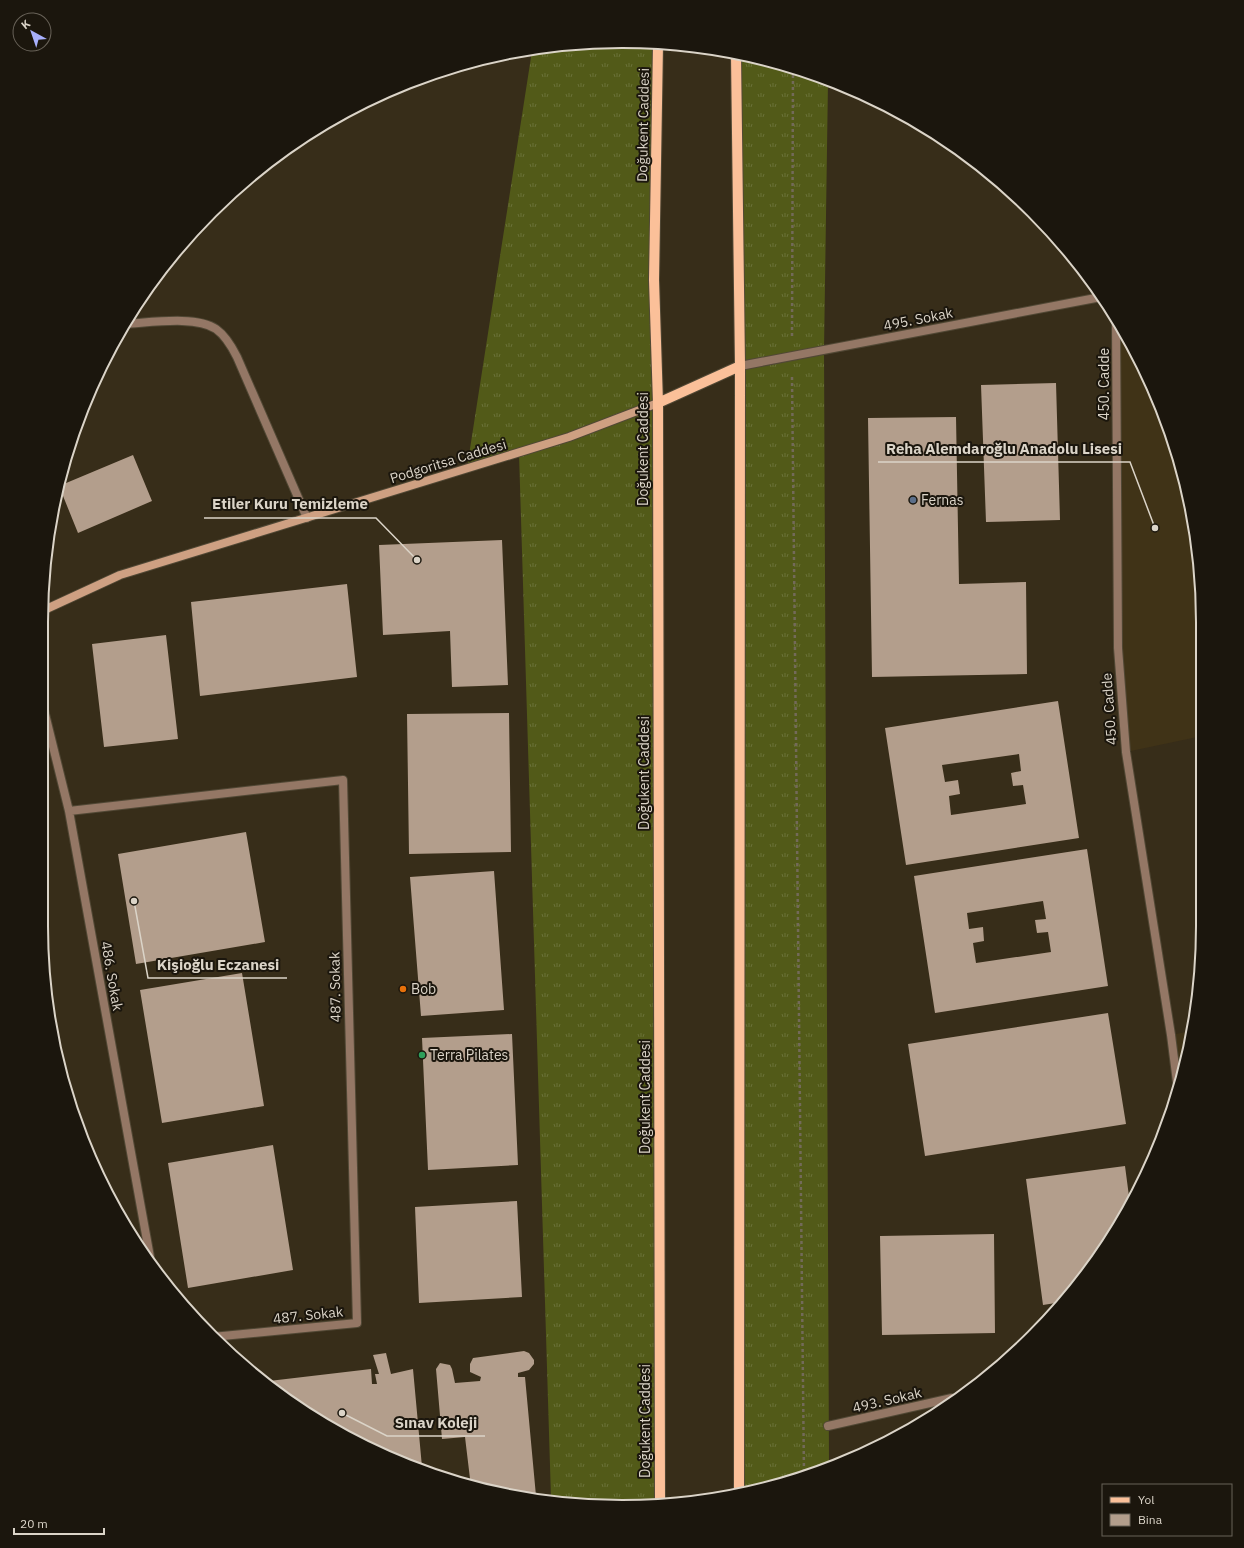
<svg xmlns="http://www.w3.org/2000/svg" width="1244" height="1548" viewBox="0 0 1244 1548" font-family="'IBM Plex Sans',sans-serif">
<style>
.built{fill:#403317}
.grass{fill:url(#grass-tufts)}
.building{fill:#b39e8c;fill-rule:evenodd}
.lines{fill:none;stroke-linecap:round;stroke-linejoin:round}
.service-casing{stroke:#514835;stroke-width:10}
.minor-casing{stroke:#514835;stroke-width:10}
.secondary-casing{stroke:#514835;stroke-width:10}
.primary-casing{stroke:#514835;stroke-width:12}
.path{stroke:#736a59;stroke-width:2.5;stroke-dasharray:3 3;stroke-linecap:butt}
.service{stroke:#947765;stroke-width:8}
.minor{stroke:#947765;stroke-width:8}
.secondary{stroke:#cea082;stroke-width:8}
.primary{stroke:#fbc099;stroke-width:10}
.service-dot{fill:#5c6f8a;stroke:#1b160d;stroke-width:1.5}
.food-dot{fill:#e8710a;stroke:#1b160d;stroke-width:1.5}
.leisure-dot{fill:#2e9e5b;stroke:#1b160d;stroke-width:1.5}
.labels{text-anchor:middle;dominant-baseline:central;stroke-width:4;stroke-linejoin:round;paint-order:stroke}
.street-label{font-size:14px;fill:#dbd4c8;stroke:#1b160d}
.poi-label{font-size:14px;fill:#dbd4c8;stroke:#1b160d;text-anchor:start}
.rim{fill:none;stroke:#dbd4c8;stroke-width:2}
.leader{fill:none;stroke:#dbd4c8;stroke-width:1.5}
.callout-dot{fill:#dbd4c8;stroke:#1b160d;stroke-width:1.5}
.callout-label{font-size:15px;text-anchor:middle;font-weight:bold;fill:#dbd4c8;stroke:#1b160d;stroke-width:4;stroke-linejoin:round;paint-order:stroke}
</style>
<defs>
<pattern id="grass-tufts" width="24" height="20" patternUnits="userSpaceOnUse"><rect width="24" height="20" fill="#525a18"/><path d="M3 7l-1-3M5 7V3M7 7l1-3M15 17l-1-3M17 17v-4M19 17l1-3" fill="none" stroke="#6a7138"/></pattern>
</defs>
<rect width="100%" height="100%" fill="#372d19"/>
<path class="built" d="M1116 322 1143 365 1183 471 1202 584V736L1126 752 1118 648Z
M1191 1031 1183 1076 1178 1090 1171 1035Z"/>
<path class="grass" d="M584 42 658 45 660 1502 622 1507 551 1498 519 453 467 468 532 51Z
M736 55 809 72 828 81 824 350 829 1466 772 1487 739 1492Z"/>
<path class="building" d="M1056 383 1060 520 986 522 981 385Z
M956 417 959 584 1026 582 1027 674 872 677 868 418Z
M133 455 152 501 78 533 59 486Z
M502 540 508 685 452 687 450 631 383 635 379 545Z
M347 584 357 677 200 696 191 602Z
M166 635 178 739 104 747 92 644Z
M1058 701 1079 838 906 865 885 728ZM1019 754 1021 771 1011 773 1013 786 1023 785 1026 804 951 815 949 796 960 794 958 780 945 782 942 765Z
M509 713 511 852 409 854 407 714Z
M246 832 265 942 136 964 118 854Z
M1087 849 1108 986 935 1013 914 876ZM1043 901 1046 919 1035 920 1037 933 1048 932 1051 952 976 963 973 943 984 941 983 927 969 929 967 913Z
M494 871 504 1010 421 1016 410 877Z
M242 973 264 1106 162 1123 140 990Z
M1108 1013 1126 1124 925 1156 908 1044Z
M512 1034 518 1165 428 1170 422 1038Z
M273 1145 293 1270 188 1288 168 1163Z
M1125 1166 1130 1204 1083 1280 1062 1302 1043 1305 1026 1179Z
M517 1201 522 1297 419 1303 415 1207Z
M994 1234 995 1333 882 1335 880 1236Z
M524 1351 529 1353 534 1360V1364L529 1370 518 1373V1377H525L536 1496 471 1487 465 1437 442 1439 436 1369 440 1363 450 1365 452 1369 455 1383 480 1381 481 1377 470 1372V1364L473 1358Z
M386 1353 391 1374 413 1369 422 1467 331 1429 269 1381 371 1369 372 1384H377L375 1374H379L373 1355Z"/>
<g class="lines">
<g class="service-casing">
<path id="service" d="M124 324C148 323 196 315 216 329 226 336 232 347 237 357L307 518"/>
</g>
<g class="minor-casing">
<path id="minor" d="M1116 322 1118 648 1126 752 1171 1035 1178 1090
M740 366 1101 297
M42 702 69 811 150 1257
M69 811 343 780 357 1323 212 1337
M828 1426 952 1398"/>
</g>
<g class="secondary-casing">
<path id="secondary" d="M42 611 120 575 569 437 658 403"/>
</g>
<g class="primary-casing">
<path id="primary" d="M658 45 654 280 658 403 660 1502
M736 55 740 366 739 1492
M658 403 740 366"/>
</g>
<path class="path" d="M792 336 793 68
M792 377 804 1475"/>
<use href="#service" class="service"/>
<use href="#minor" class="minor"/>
<use href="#secondary" class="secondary"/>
<use href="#primary" class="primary"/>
</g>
<circle class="service-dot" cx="913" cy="500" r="4"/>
<circle class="food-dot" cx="403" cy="989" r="4"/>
<circle class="leisure-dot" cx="422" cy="1055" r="4"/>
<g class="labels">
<g class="street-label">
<text transform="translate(643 125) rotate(-89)">Doğukent Caddesi</text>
<text transform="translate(918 319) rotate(-11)">495. Sokak</text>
<text transform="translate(1104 384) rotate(-90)">450. Cadde</text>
<text transform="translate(643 449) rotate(-90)">Doğukent Caddesi</text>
<text transform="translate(448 461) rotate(-17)">Podgoritsa Caddesi</text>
<text transform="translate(1109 709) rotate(-94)">450. Cadde</text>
<text transform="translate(644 773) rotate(-90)">Doğukent Caddesi</text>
<text transform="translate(112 976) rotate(80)">486. Sokak</text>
<text transform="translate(335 987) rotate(-91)">487. Sokak</text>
<text transform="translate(645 1097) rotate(-90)">Doğukent Caddesi</text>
<text transform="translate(308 1315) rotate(-6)">487. Sokak</text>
<text transform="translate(887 1400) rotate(-13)">493. Sokak</text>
<text transform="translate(645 1421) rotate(-90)">Doğukent Caddesi</text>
</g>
<g class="poi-label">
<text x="921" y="500">Fernas</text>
<text x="411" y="989">Bob</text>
<text x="430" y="1055">Terra Pilates</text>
</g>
</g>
<path d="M0 0H1244V1548H0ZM622 48H622A574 574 0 0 1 1196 622V926A574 574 0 0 1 622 1500H622A574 574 0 0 1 48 926V622A574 574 0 0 1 622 48Z" fill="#1b160d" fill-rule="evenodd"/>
<path class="rim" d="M622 48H622A574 574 0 0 1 1196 622V926A574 574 0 0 1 622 1500H622A574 574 0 0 1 48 926V622A574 574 0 0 1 622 48Z"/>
<path class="leader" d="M1155 528L1130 462H878M417 560L376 518H204M134 901L148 978H287M342 1413L387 1436H485"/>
<g class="callout-dot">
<circle cx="1155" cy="528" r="4"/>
<circle cx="417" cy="560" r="4"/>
<circle cx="134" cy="901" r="4"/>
<circle cx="342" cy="1413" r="4"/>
</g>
<g class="callout-label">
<text x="1004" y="454">Reha Alemdaroğlu Anadolu Lisesi</text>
<text x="290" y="509">Etiler Kuru Temizleme</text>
<text x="218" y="970">Kişioğlu Eczanesi</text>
<text x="436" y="1428">Sınav Koleji</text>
</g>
<rect x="1102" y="1484" width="130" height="52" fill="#1b160d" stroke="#686258"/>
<rect x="1110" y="1497" width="20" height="6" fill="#fbc099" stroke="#686258"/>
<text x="1138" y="1504" font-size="12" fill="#dbd4c8">Yol</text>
<rect x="1110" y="1514" width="20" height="12" fill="#b39e8c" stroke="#686258"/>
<text x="1138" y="1524" font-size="12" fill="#dbd4c8">Bina</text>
<g transform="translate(32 32) rotate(320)"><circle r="19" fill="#1b160d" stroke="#686258"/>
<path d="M0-3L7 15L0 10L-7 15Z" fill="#a8b0fc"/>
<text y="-6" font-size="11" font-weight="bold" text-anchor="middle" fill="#dbd4c8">K</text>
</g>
<path d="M14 1528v6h90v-6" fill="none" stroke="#dbd4c8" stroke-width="2"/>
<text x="20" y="1528" font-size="12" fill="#dbd4c8" stroke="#1b160d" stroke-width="3" paint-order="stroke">20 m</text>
</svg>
